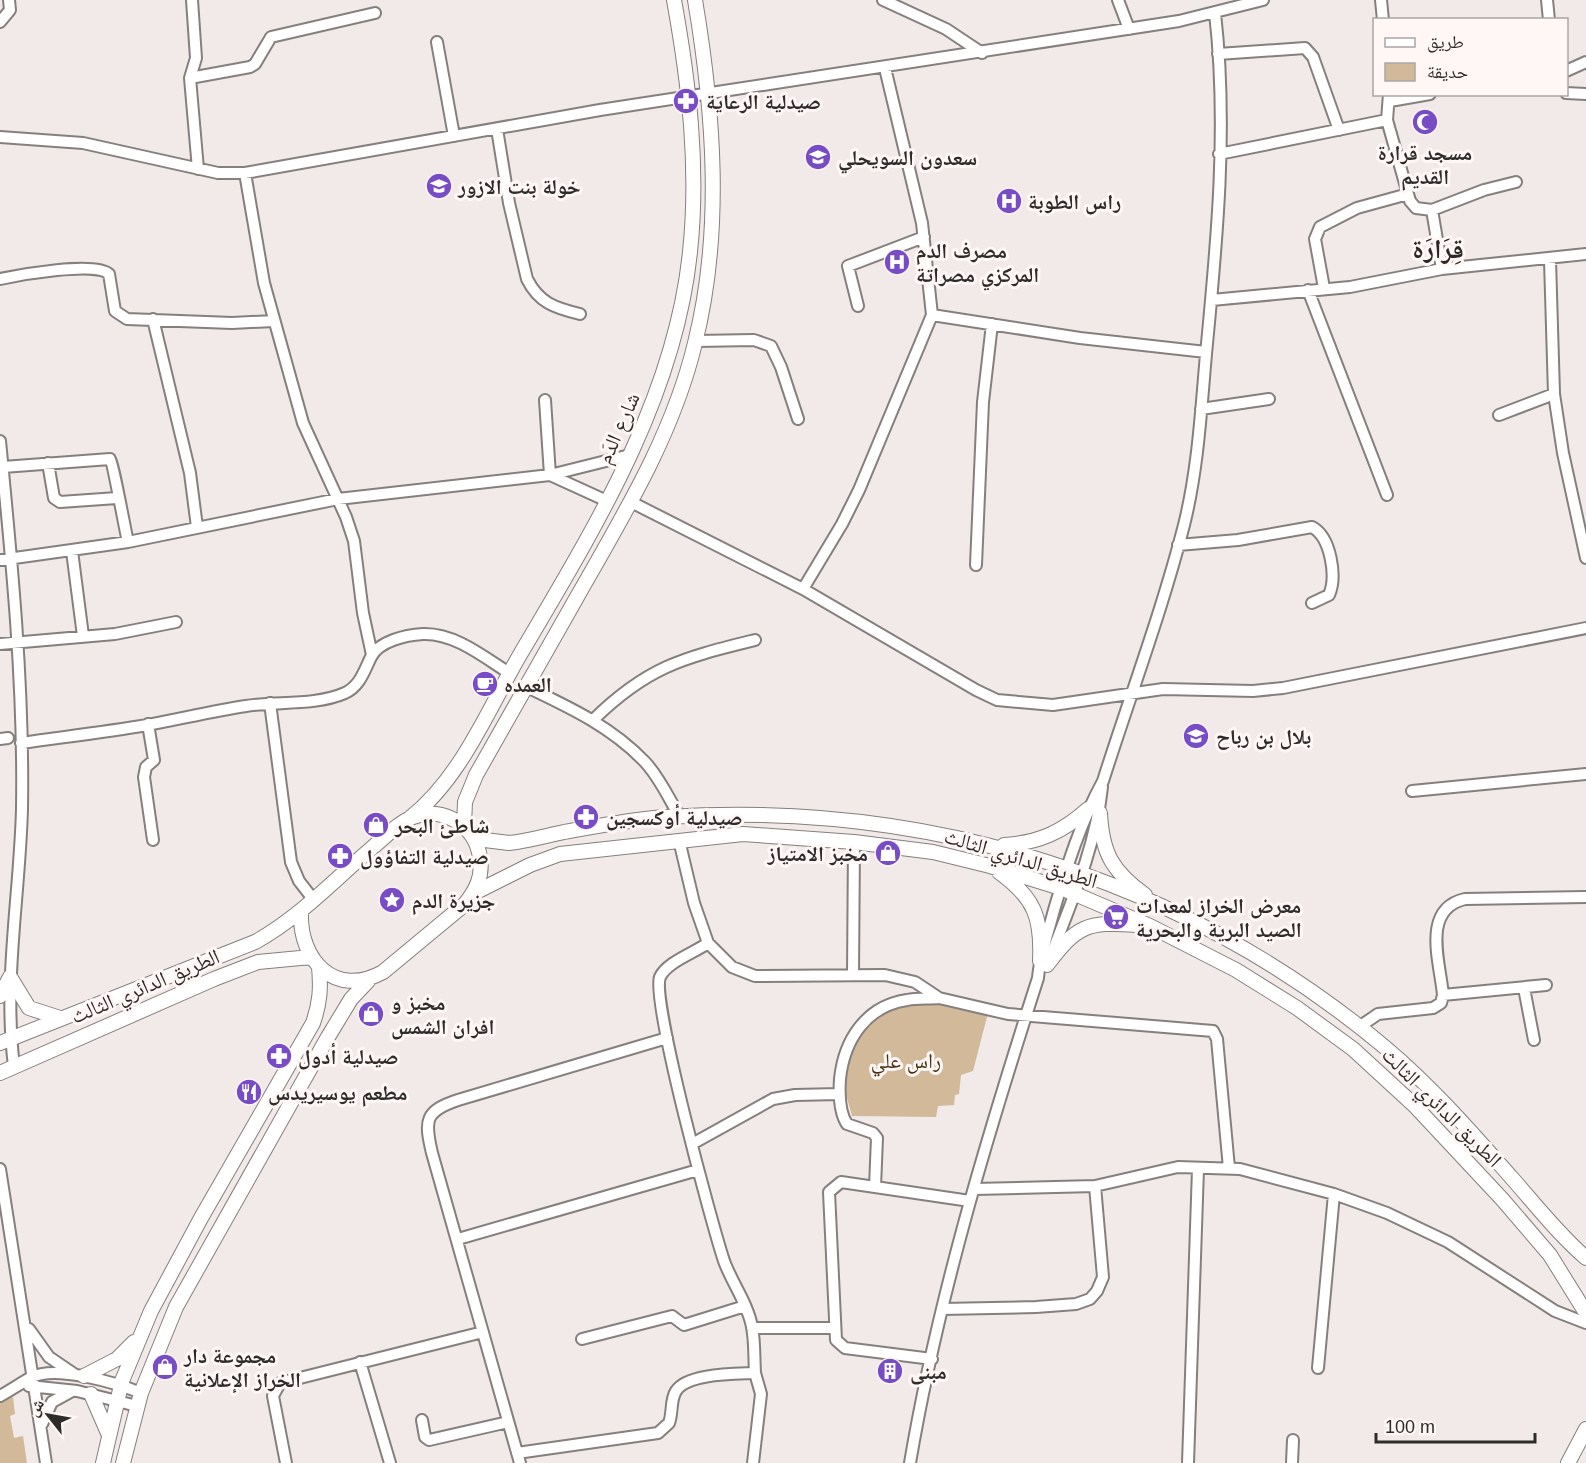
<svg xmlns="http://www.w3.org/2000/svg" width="1586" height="1463" viewBox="0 0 1586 1463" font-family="Helvetica,'Noto Naskh Arabic',sans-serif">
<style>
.green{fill:#d1b99a}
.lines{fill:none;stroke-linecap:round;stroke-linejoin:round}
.minor-casing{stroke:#857f7d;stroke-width:14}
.major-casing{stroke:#857f7d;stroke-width:16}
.minor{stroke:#fff;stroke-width:10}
.major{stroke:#fff;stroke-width:14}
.labels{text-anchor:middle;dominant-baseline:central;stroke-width:6;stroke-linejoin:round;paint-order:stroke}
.poi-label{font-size:21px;font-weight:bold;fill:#2e2c2b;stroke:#fef7f6;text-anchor:start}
.street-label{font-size:21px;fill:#2e2c2b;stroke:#fef7f6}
.park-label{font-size:21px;fill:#493313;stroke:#fef7f6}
.district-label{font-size:27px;font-weight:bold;fill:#2d2827;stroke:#fef7f6}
</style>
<rect width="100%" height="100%" fill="#f1eae8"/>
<path class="green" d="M929 1000 988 1013 973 1071 961 1075 959 1094 955 1095 954 1105 938 1106 936 1117 852 1116 845 1091 844 1073 850 1043 881 1009Z
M13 1397 15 1414 10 1416 14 1438 23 1436 27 1463H0V1403Z"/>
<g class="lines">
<g class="minor-casing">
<path id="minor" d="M192 0 196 58 190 78 198 169
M883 0 946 29 982 53
M1118 0 1129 29
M1381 0 1383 20
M1547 0 1549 20
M0 22 10 10 9 0
M437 42 454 136
M1218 54 1305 48 1313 57 1339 130
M1566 71 1586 62
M190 78 250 67 255 64 271 37 375 13
M1566 93 1586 94
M1389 94 1387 120 1410 201 1416 208 1432 210 1484 190 1516 182
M1390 101 1430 94
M497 129 509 203 527 279C539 303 555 308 580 314
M0 137 83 143 218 173H245L600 110 1179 21 1263 0
M1219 154 1387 120
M245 173 264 283 303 423 346 517 354 541 363 613 372 655
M1432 210 1442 269
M1550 260 1554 394 1563 453 1586 558
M0 279C19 275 96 261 109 274L115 311 127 319 232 323 274 321
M1324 288 1315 239 1320 227 1357 208 1408 194
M1308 290 1387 495
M1212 300 1350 287 1442 269 1586 254
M858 306 848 266 924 237
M932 315 1080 338 1206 352
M153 319 190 473 197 527
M696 341 754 340 771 346 781 367 798 419
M545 400 550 475
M1201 409 1269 399
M1499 415 1554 394
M0 441C12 563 24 686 22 808 20 894 3 980 14 1066
M48 463 54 498 60 502 117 498
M3 467 110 459C113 462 125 530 128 542
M550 475 607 501
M631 502 803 589 976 690 997 700 1053 705 1163 689 1253 691 1283 688 1586 628
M1178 545 1238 540 1312 527C1331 537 1337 577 1329 595L1312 603
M72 551 83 636
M0 560 128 542 338 499 550 475 630 455
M976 565 983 402 992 324
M803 589 842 524 859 490 932 315 922 223 885 68
M0 644 115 634 176 622
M527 687C569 707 612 727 645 762 660 778 669 799 680 817
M270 703 291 862 299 881 313 899
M593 720C648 666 683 658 755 640
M148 724 154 760 146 767 144 777 153 840
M0 739 8 738
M21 743C63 737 106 732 147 725 180 719 213 711 246 706 277 701 315 706 345 693 360 686 364 671 371 657 379 641 406 635 423 634 455 633 484 657 509 673
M1412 791 1586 774
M708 943 732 967 755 976 885 975 915 982 939 998 1008 1014 1213 1031 1217 1039 1229 1168
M1050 958C1071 903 1096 846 1102 787
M853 975 854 842
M1524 988 1534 1040
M1443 995 1546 985
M939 998C929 999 917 998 907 1000 866 1006 844 1040 840 1079 839 1094 839 1112 847 1124L873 1133 877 1138 875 1187 970 1201
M1359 1027 1378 1014 1433 1008 1441 1003 1443 995C1440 962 1421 909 1465 899L1586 897
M692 1144 773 1099 795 1095 839 1094
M0 1169 46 1463
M875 1187 841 1182 829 1192 836 1340 845 1348 932 1359
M974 1189 1095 1186 1178 1167 1240 1169 1334 1194 1387 1213 1448 1242 1555 1311 1586 1323
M458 1239 698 1170
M942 1309 1036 1307 1076 1304 1090 1299 1097 1291 1103 1277 1095 1186
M752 1328H835
M29 1329 49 1357 74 1374
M582 1339 672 1316 684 1325 745 1306
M360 1362 390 1463
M1318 1368 1334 1194
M29 1386 77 1391 137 1406
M0 1396C11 1390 21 1383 32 1377 56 1365 117 1383 141 1393
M422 1420 425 1437 429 1440 508 1422
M42 1424 52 1402 72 1391
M517 1453 658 1433 669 1423C673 1413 670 1400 676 1391 687 1373 736 1374 755 1373 754 1358 755 1342 752 1327 748 1304 732 1283 724 1261 712 1225 651 1000 660 977 667 962 694 953 708 943L694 903 679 840
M286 1463 273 1396 280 1383 483 1332
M520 1463 432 1153C424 1120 425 1111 458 1100L667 1038
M753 1463 761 1394 755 1373
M910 1463C938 1298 987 1137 1038 978 1040 955 1048 933 1054 910 1067 866 1081 821 1103 781 1130 696 1162 611 1184 525 1198 469 1201 411 1206 354 1217 241 1228 126 1215 13
M1188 1463 1198 1169
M1292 1463 1293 1440"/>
</g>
<g class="major-casing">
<path id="major" d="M1100 813C1102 853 1112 871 1145 895
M410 818C462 777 488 709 521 653 594 529 675 399 690 252 699 167 689 83 674 0
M464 825 465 802 476 775C510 716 543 656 577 597 623 516 673 435 695 343 723 231 714 113 695 0
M473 835 485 840 509 843C528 841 545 836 564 832 597 826 633 819 667 817 929 800 1185 879 1387 1049 1432 1087 1472 1133 1511 1177 1535 1204 1558 1234 1586 1258
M1004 845C1038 843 1063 832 1088 809
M999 872C1035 898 1042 918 1040 961
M474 893 530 865 560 854 743 834 854 842 933 852 990 866 1061 888 1150 926 1236 970 1297 1008 1353 1049 1414 1105 1502 1199 1550 1255 1586 1313
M1047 965C1076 926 1087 921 1136 925
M10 977 29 1008 60 1018
M0 996 10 977
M0 1043 255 942C299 918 334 880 373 847 385 837 398 823 413 817 443 805 476 826 480 858 483 877 476 890 465 904L383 972C335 999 299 960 301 912
M0 1073 214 979 258 962 311 957
M84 1376 117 1359 134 1342
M91 1394 108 1433
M103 1463 122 1381 151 1311 201 1218 313 1023C320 1003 321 988 319 967
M123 1463 141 1393 176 1307 328 1037 351 999 368 981
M1568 1463 1586 1429"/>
</g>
<use href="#minor" class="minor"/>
<use href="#major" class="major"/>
</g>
<defs>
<g id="pharmacy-disc" transform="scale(1.35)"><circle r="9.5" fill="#784cc4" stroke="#fef7f6"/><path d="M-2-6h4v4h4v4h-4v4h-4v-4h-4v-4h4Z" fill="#fff"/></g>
<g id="mosque-disc" transform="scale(1.35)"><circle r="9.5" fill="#784cc4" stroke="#fef7f6"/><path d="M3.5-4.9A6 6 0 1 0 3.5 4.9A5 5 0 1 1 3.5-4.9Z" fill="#fff"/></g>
<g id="school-disc" transform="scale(1.35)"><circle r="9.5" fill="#784cc4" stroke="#fef7f6"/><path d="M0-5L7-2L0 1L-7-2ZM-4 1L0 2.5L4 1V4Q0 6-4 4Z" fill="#fff"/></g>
<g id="hospital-disc" transform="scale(1.35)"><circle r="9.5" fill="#784cc4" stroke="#fef7f6"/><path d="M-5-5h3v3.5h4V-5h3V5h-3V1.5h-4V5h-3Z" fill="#fff"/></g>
<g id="cafe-disc" transform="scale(1.35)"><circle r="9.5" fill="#784cc4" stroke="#fef7f6"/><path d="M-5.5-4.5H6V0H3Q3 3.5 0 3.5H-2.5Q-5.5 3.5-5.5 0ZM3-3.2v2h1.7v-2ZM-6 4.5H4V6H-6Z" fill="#fff"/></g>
<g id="shop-disc" transform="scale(1.35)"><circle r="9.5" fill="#784cc4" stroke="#fef7f6"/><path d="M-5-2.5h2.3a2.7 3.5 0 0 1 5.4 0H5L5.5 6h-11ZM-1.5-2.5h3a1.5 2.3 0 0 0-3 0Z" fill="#fff"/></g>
<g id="sight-disc" transform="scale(1.35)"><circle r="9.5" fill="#784cc4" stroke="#fef7f6"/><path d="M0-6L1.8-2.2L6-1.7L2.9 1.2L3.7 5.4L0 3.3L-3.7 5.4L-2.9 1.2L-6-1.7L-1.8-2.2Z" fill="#fff"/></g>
<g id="supermarket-disc" transform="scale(1.35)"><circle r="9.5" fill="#784cc4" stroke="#fef7f6"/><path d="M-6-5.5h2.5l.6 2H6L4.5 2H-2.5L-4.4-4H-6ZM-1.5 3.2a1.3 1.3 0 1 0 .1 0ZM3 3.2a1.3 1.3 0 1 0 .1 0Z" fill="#fff"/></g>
<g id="restaurant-disc" transform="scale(1.35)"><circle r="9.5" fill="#784cc4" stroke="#fef7f6"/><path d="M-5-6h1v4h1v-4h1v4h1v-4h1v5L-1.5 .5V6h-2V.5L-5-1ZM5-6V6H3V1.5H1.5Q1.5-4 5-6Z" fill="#fff"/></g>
<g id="building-disc" transform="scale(1.35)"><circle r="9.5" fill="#784cc4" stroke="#fef7f6"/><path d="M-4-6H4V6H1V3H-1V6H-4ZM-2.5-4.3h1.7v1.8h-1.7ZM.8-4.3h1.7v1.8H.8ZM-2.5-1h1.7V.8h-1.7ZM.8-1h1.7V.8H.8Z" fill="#fff"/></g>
</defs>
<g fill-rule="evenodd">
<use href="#pharmacy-disc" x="686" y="101"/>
<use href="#mosque-disc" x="1425" y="122"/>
<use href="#school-disc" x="818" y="157"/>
<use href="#school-disc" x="439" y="186"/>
<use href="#hospital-disc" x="1009" y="201"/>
<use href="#hospital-disc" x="897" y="262"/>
<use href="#cafe-disc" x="485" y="684"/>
<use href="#school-disc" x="1196" y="736"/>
<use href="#pharmacy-disc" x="586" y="817"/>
<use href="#shop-disc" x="376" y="825"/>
<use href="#shop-disc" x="888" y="853"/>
<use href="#pharmacy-disc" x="340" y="856"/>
<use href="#sight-disc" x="392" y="900"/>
<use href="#supermarket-disc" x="1116" y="917"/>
<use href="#shop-disc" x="371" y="1014"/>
<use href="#pharmacy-disc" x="279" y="1056"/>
<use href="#restaurant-disc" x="249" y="1092"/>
<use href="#shop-disc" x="165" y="1367"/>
<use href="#building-disc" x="890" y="1371"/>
</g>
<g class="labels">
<g class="poi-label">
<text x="706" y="101">صيدلية الرعاية</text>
<text x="1425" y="152" text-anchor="middle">مسجد قرارة<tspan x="1425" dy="24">القديم</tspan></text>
<text x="838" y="157">سعدون السويحلي</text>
<text x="458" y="186">خولة بنت الازور</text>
<text x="1028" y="201">راس الطوبة</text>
<text x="916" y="250">مصرف الدم<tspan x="916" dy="24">المركزي مصراتة</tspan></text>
<text x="504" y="684">العمده</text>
<text x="1216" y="736">بلال بن رباح</text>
<text x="606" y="817">صيدلية أوكسجين</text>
<text x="395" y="825">شاطئ البحر</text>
<text x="868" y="853" text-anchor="end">مخبز اﻻمتياز</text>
<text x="360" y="856">صيدلية التفاؤول</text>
<text x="412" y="900">جزيرة الدم</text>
<text x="1136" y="905">معرض الخراز لمعدات<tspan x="1136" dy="24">الصيد البرية والبحرية</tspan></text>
<text x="391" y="1002">مخبز و<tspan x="391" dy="24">افران الشمس</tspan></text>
<text x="298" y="1056">صيدلية أدول</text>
<text x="268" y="1092">مطعم يوسيريدس</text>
<text x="184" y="1355">مجموعة دار<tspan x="184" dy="24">الخراز اﻹعلانية</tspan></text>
<text x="910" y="1371">مبنى</text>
</g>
<g class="street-label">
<text transform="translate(618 428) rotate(-66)">شارع الدَم</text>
<text transform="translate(1021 858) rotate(17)">الطريق الدائري الثالث</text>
<text transform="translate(145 986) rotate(-23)">الطريق الدائري الثالث</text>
<text transform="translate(1442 1107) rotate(45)">الطريق الدائري الثالث</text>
</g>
<g class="park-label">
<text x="906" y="1060">راس علي</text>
</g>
<g class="district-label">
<text x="1438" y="249">قِرَارَة</text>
</g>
</g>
<rect x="1373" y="18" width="195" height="78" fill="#fef7f6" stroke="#aba6a5" stroke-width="1.5"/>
<rect x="1385" y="38" width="30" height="9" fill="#ffffff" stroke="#aba6a5" stroke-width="1.5"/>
<text x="1427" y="48" font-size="18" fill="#2e2c2b">طريق</text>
<rect x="1385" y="63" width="30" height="18" fill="#d1b99a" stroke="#aba6a5" stroke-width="1.5"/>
<text x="1427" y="78" font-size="18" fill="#2e2c2b">حديقة</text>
<g transform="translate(48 1415) rotate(301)" stroke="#fef7f6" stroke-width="4.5" paint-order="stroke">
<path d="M0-4.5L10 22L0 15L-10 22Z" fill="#2e2c2b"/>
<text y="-9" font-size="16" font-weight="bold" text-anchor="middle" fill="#2e2c2b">ش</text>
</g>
<path d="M1376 1433v9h159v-9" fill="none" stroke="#2e2c2b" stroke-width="3"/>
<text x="1385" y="1433" font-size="18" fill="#2e2c2b" stroke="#fef7f6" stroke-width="4.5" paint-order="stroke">100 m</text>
</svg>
